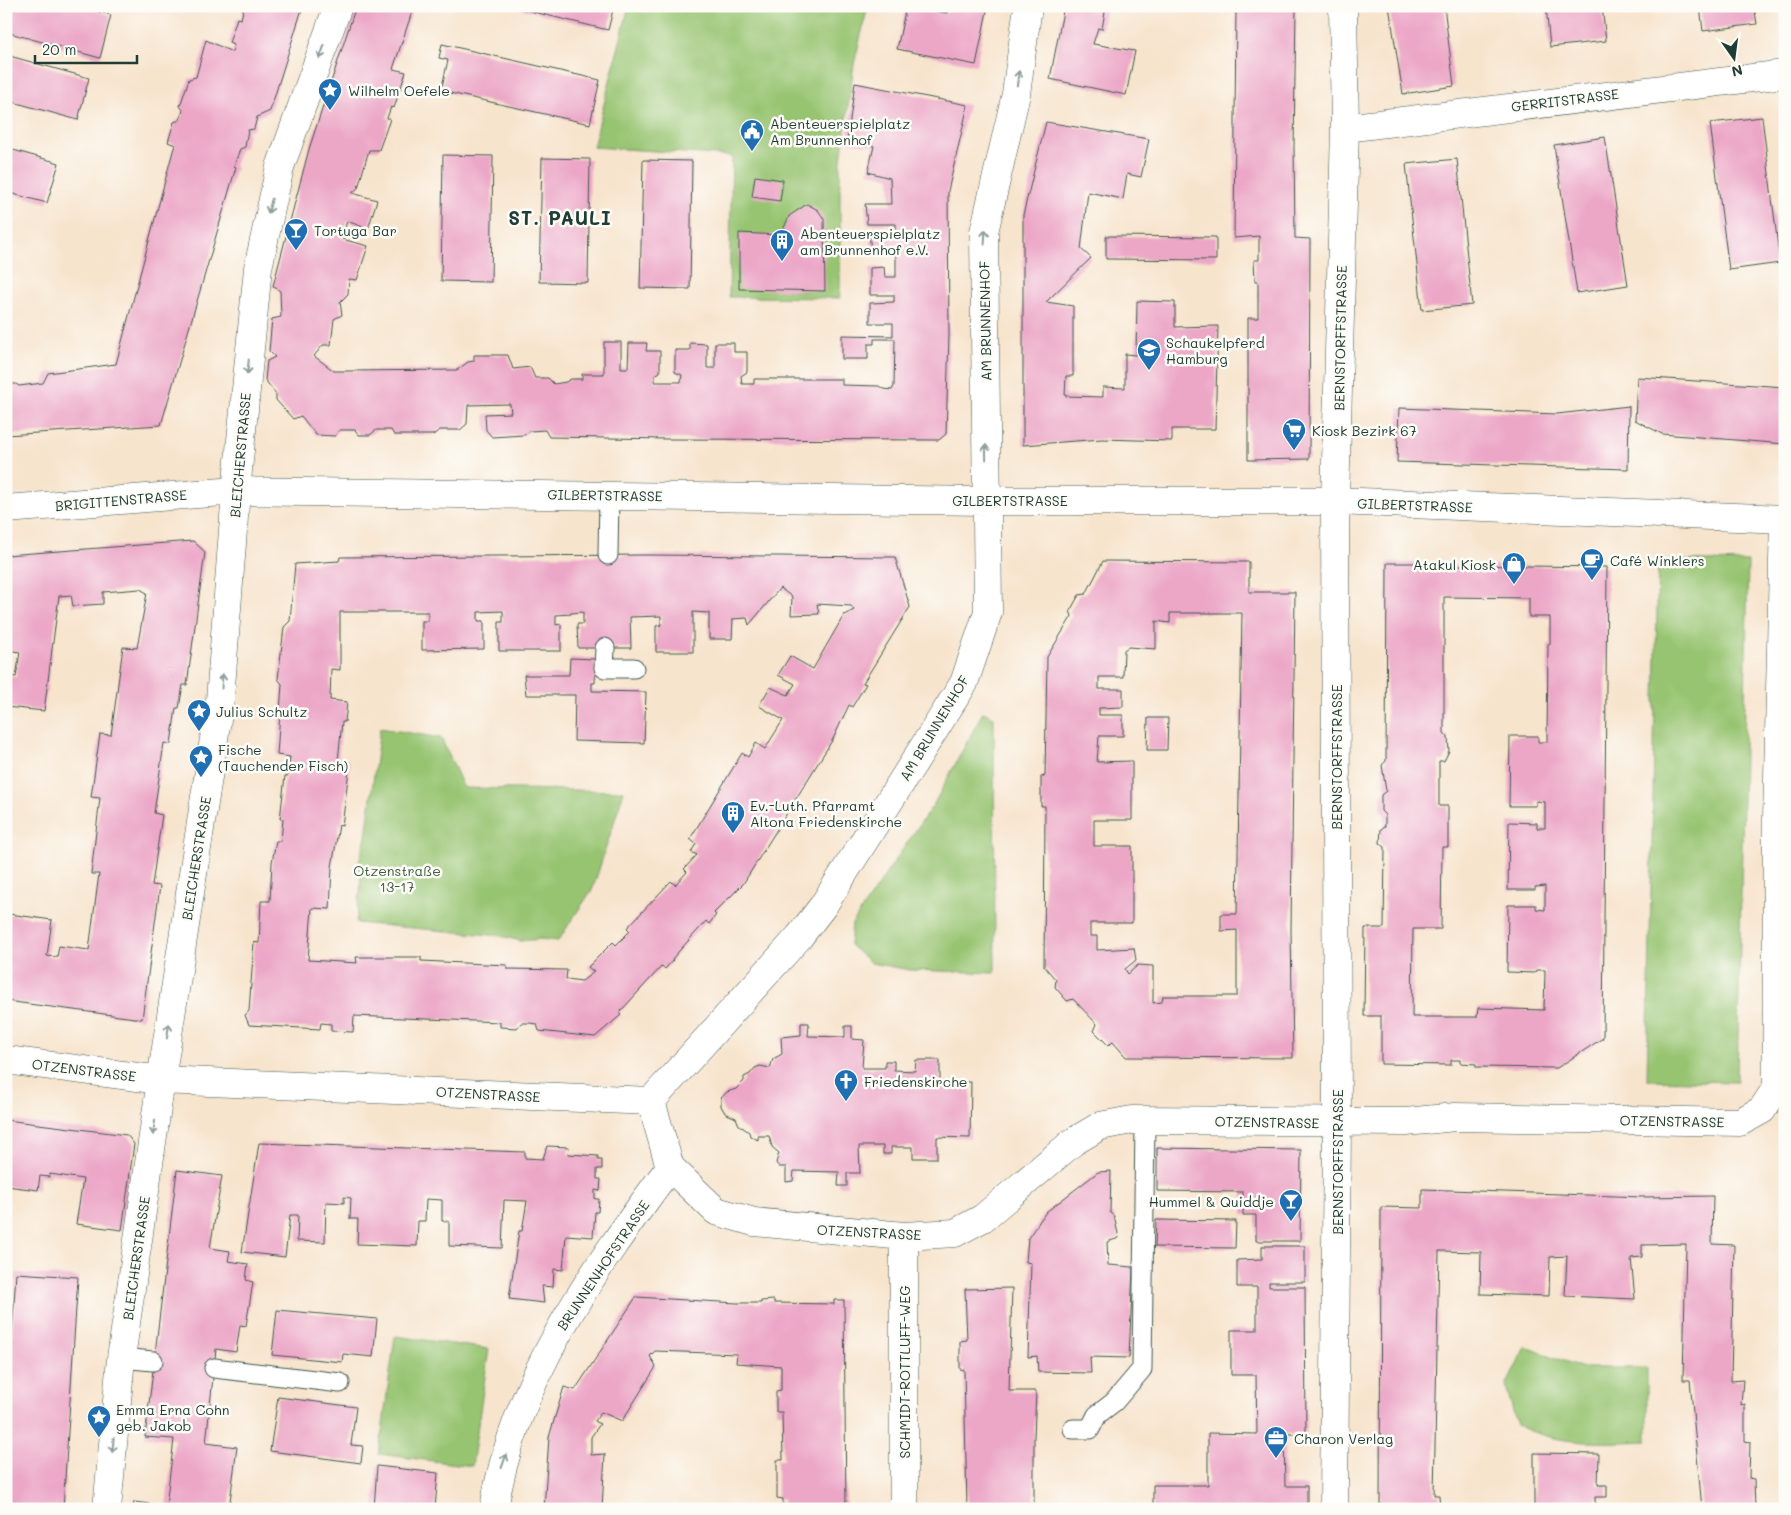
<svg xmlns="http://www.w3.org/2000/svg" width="1791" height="1515" viewBox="0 0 1791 1515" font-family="Mali,sans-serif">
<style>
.green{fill:#97c471;stroke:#5b8052}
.building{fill:#eca7c7;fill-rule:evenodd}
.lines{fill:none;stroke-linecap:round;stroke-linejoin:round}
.service-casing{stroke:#3f564b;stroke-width:21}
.minor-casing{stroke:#3f564b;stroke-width:29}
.service{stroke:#fff;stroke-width:19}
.minor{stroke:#fff;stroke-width:28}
.oneway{stroke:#8f9e9a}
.labels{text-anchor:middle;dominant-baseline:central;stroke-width:5;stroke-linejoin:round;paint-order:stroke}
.poi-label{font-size:14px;fill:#1f3d34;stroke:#fdfcf7;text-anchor:start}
.street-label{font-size:14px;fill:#1f3d34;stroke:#fdfcf7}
.park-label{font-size:14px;fill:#3d5f43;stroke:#fdfcf7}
.district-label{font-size:19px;font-weight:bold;letter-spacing:1px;fill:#1f3d34;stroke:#fdfcf7}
</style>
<rect width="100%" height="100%" fill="#fdfcf7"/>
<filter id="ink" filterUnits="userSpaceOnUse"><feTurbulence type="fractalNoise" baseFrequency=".02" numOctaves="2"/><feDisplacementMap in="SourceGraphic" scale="10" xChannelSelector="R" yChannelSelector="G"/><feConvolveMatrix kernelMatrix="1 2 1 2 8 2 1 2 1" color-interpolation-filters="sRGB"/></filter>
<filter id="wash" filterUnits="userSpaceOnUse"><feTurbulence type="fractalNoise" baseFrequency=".0096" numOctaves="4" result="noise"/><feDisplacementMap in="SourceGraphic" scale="20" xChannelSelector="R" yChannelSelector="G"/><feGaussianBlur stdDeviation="1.12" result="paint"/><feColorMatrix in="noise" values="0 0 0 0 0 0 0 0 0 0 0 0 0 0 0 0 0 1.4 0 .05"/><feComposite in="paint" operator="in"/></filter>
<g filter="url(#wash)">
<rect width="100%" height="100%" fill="#f7e4cd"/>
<path class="green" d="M629 6H868L854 64 840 167V298L729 297 732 156 593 147Z
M1658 560 1748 562 1737 1082 1647 1080Z
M983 712 994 717 995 973 910 970 871 963 850 945 852 924 935 802Z
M380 728 441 738 464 788 624 791 593 888 558 941 541 939 521 941 501 936 356 923 361 882 358 866 366 837Z
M395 1336 489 1349 472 1466 379 1454Z
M1526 1347 1583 1368H1647V1441C1602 1443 1558 1446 1517 1425L1506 1386Z"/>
<g id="blocks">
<path class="building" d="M6 6H78L111 15 100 58 6 32Z
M244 6H303L270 111 257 117 254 129 248 130 245 147 240 149 234 166 236 167 161 425 6 435V384H16L19 386 43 383 48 373 116 364 173 151 175 145 168 142 174 122 180 120 183 110 180 106 189 79 196 77 206 40 232 52 234 45 229 43 237 18 241 19Z
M356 6H414L393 69 406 72 394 108 391 107 387 118 390 119 379 150H369L358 188 352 193 377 200 368 229 347 221 342 239 368 246 357 280 349 279 348 294 340 302 342 315 334 319 331 345H323L314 356 334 371H346L457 370 468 362 474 361V355H508L513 369 530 367 535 378H548L554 384 566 382 571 379H582V374H604V342H621V368H628L629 343H647L646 351H660V372L655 375V382H681L682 375 675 372V350H690V343L707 344V368H715V343H734V352H747V372L741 376 742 384H754V379H842V385L879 386 883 389 892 390 894 386 895 339H874V344H868V359H842V335L893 336V323H870V303L894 302V295H870V268L884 267 885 277H896V250L871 252 869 231H896V224H867L865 204H891L890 178 868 172 874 146 847 142 855 83 968 105 948 191 949 335 946 434 939 440 667 439 549 437 545 430 530 431 524 435 492 437 486 430 485 414 511 413 510 404 468 405 467 424 460 430H440L433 435H394L391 430H376L370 435H359L355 430H339L335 436 316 435 301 416 293 419 276 400V394L265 380 267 361 275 357 269 351 272 319 281 317 280 291 273 286 309 149Z
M509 6H614L608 30Z
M906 6 947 13 949 6H988L976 65 897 49Z
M1064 6H1106L1102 29 1098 28 1093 44 1135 51 1126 95 1050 79Z
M1236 6H1296L1294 146 1295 238 1310 239 1309 459 1248 460V318H1258V281H1255L1254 260H1259V236L1234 238Z
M1389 6H1444L1454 86 1403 94Z
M1546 6H1602L1606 41 1550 47Z
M1700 6H1754L1757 24 1703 31Z
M442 44 600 80 590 124 441 91 448 60 439 58Z
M6 55 89 78 78 120 6 100Z
M1762 117 1780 263 1729 270 1710 123Z
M1046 122 1149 139 1141 177 1127 174 1123 199 1088 192 1081 249 1091 258 1046 302 1073 306V376H1066L1065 396 1103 397V387L1125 388V354L1136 355 1137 301 1175 302V327L1218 326 1215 429H1172V441L1102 439 1023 445V215Z
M1605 137 1628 285 1577 293 1554 145Z
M6 148 59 163 47 203 6 192Z
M443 155 493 156 491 282 441 281Z
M542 158 590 159 588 283 539 282Z
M1457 159 1472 305 1422 310 1406 164Z
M643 160 692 161 690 289 640 288Z
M755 176 783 180 780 201 752 197Z
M807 204 818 210 824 219 825 291 739 289V233L781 235 789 216Z
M1106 236 1216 237V260L1106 259Z
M1637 377 1785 387V444L1662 434 1635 420Z
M1629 406 1628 469 1397 462 1399 408 1557 414Z
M193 541 205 552 187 685H183L179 708H176L171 744 164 743 154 813 162 815 152 885 160 886 142 1019 6 1001V935L9 914 52 920 47 956 57 957 59 946 89 950 99 874H91L100 798 91 797 100 734 111 735 123 647 137 648 147 593 140 589 103 592V604L73 606 71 595 59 596 44 711 6 707V676L16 677 20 652 6 650V555Z
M647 555 895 557 910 607 863 683 866 684 852 707 849 705 833 739 743 884 714 913 716 915 709 924 706 921 672 959 673 960 665 969 662 966 619 1013 621 1015 595 1037 539 1031 537 1024 529 1023H521L517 1028 500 1027V1022L354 1016 353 1032 331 1031V1024L321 1023 320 1029 249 1025 245 1015 249 1011 254 942 259 943 261 901H270L272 862 276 841H281L283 819H280L285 776H288L290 757 277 755 282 684 278 679 284 627 290 621 295 564 339 561 340 557ZM780 588 792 597 791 615 819 614 817 604 851 606 854 610 844 615 813 669 790 656 778 675 795 684 788 695 770 687 759 706 783 720 765 749 756 743 748 757 742 753 690 839 696 844 691 852 697 855 684 869 687 872 675 885 671 881 627 928 630 931 616 945 613 942 588 967 594 972 582 981 566 979 567 970 507 969V965L421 961V957H356L357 963 308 960 312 908 330 909 332 867 339 825 342 826 350 762 338 761 342 722H345L347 702 330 700 331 669 340 670V612H428V621H422V650L484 649V621H478V612L503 611V622H499V651H561V624L556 625V615L571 614V613L583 612V624H577L578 648H631L630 617 661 616V625L656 626V652H693V612L709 613V639H732L733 619 747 618 749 625Z
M1103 561 1249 562V592H1295L1291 931 1293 1058 1126 1057 1113 1042 1108 1045 1094 1031 1097 1024 1073 999 1067 1001 1055 987 1056 980 1044 966 1045 806H1041V777L1045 776 1047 657 1072 616 1070 611 1079 595 1086 594ZM1170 613H1242L1237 914H1221V931L1237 930V996H1163L1162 1002 1153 1003V966L1138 965 1128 974 1125 969 1136 960 1134 948 1097 950V936H1090V923H1132V846H1094V820H1132V761L1097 762 1099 736H1123V715H1099V708L1123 707V689H1099V677H1123L1124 650 1128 647 1156 649V621L1170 623Z
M1387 563H1444V565L1607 567 1603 1038 1557 1068 1476 1067V1064L1460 1063V1060H1451V1065L1381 1064V1016H1364L1365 928H1384L1385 847 1380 843 1381 829 1385 826V815L1381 811V795L1386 791 1382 765 1386 761ZM1444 597 1529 598V617H1550V644H1548L1547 742H1538V736H1510L1509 806H1536V801L1545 802V828H1537V823L1509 822 1508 890H1535V887L1545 886V910L1536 909V905H1508L1507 972 1535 973 1536 970H1545L1544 1010 1478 1008 1477 1017H1412L1413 929H1441L1442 847H1448V806H1439V761H1444L1449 751 1448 737 1444 733Z
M570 658 596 659 595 683H592V691L646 692 644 743 574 741 575 695H526L524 675H569Z
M1148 718H1168L1167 750H1147Z
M801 1023H809L808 1036 845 1037V1026H852V1039L864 1040 862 1068H885V1061H894V1070L915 1071 916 1060H940V1082H971L970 1138 937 1137V1158H913V1147H891V1154H883V1146H859L860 1173H847V1186H838L839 1172 794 1171 793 1181 786 1182V1167H779L776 1163 779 1153 772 1147 769 1136H758V1140L750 1136 749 1132 739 1125 736 1118 725 1113 721 1106V1098L727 1092 736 1089 744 1081V1077L750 1074 755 1068 760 1066 770 1068 773 1059 782 1054 781 1037 801 1035Z
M6 1120 127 1135 134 1144 122 1230 76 1224 83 1179 50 1174 49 1177 40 1176 38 1190 6 1186Z
M259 1143 525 1152V1158L543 1159 547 1146 569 1147 568 1154 598 1156V1160H602V1169H597V1179H601L600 1191 595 1190V1199H599L598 1212H595L593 1237 566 1235 563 1270 554 1269 553 1287 542 1286 544 1303 509 1299 519 1231H522L527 1201 504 1200 502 1248 449 1246V1221H442V1200L426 1199 425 1221H418L417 1246 357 1244 358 1219H350L351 1198 344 1197V1203L326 1202 325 1242 297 1241 298 1215H290L285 1257 242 1252Z
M1157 1148 1301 1150 1300 1241H1256V1215H1243V1192L1157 1191Z
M177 1170 222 1176 210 1248 230 1251 228 1261 248 1264 246 1280 253 1282 246 1326 240 1325 236 1352 216 1349 206 1443 237 1447 229 1509H133L134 1502 166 1506 174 1439 145 1437Z
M1111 1171 1110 1213 1114 1216 1119 1238 1107 1242 1108 1265 1133 1267 1129 1358 1090 1357 1091 1373 1038 1372 1037 1356 1028 1357 1031 1263 1026 1262 1028 1238 1046 1212 1098 1172Z
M1422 1189 1642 1197 1713 1196 1712 1244 1734 1245 1731 1381 1743 1380 1741 1405 1745 1404V1441L1750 1442 1749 1478 1754 1479 1755 1509H1702L1690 1380H1683L1686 1244 1642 1245V1257L1631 1258 1635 1299 1565 1296 1567 1256 1550 1257 1549 1296 1480 1294 1481 1252 1439 1251 1434 1495H1439L1440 1509H1380L1381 1207 1422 1208Z
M1156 1220 1236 1221 1235 1248 1155 1247Z
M1262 1246H1305V1282H1269V1287H1305L1306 1434H1284L1285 1486H1307V1509H1153V1485H1208V1433L1257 1434 1256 1375H1231V1330H1257V1287H1237V1260L1262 1259Z
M16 1273 78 1277 63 1509H6V1425Z
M1012 1288 1009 1391H1036L1034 1437V1509H967L964 1370 960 1369V1341L967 1340 965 1289Z
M636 1297 737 1303H761V1301L774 1300V1303L834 1304V1300H844L846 1509H783V1499L777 1498V1460H783L782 1412H776V1391L781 1390V1366L736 1363 737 1354 655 1351 650 1356 656 1367 622 1421 601 1412 595 1421 600 1424 591 1437V1455L605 1454 602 1509H544L549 1437 564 1387 575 1390Z
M277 1310 377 1319 373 1357 343 1354 342 1362 272 1355Z
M278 1397 356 1407 351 1445 363 1446 361 1463 270 1451Z
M1534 1453 1599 1454 1598 1485H1607V1497H1595V1509H1534Z
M377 1466 438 1473 435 1509H374Z"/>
</g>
</g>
<g filter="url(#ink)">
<use href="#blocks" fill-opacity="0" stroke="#3f564b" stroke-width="1"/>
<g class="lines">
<g class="service-casing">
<path id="service" d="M608 555 609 495
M605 648 604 668H634
M121 1358 153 1361
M214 1368 340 1383
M1073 1429H1090L1097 1415 1114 1402 1142 1369 1145 1120"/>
</g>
<g class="minor-casing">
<path id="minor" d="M1345 128 1785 74
M6 509 236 491 987 501H1335L1785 519
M6 1060 161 1080 651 1101 670 1167 716 1211 754 1222 904 1236 955 1233 983 1218 1073 1142 1100 1126 1132 1120 1406 1122 1455 1117 1740 1122 1762 1110 1777 1087V821L1784 518
M651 1101 799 937 823 906 964 683 988 612 984 232 1016 94 1028 6
M107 1509 121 1358 161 1080 220 700 236 491 258 268 280 167 338 6
M494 1509C514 1380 594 1269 670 1167
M904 1509V1236
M1334 1509 1337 1122 1335 501 1345 128 1343 6"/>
</g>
<use href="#service" class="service"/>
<use href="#minor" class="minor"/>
</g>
<defs><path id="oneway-shaft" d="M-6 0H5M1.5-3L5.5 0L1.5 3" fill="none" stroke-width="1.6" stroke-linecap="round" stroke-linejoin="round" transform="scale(1.25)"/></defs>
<g class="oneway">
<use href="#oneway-shaft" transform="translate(322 52) rotate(110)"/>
<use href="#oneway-shaft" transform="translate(1018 78) rotate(-82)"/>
<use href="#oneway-shaft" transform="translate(270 206) rotate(104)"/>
<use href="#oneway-shaft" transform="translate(985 237) rotate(-87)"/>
<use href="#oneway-shaft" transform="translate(248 367) rotate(96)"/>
<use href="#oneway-shaft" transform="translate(986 452) rotate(-91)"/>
<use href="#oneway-shaft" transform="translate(222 681) rotate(-86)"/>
<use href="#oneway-shaft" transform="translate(168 1031) rotate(-81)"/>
<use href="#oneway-shaft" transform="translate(154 1128) rotate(98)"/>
<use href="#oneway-shaft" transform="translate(113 1445) rotate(95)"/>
<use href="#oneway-shaft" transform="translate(504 1461) rotate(-71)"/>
</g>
</g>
<defs>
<g id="sight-pin" transform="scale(1.25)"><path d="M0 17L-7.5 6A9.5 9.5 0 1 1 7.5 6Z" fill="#1f6fb2" stroke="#fdfcf7"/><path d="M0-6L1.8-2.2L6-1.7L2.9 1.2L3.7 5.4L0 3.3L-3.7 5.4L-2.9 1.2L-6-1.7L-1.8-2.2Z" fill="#fff"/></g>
<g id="civic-pin" transform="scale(1.25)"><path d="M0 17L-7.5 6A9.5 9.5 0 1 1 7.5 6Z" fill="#1f6fb2" stroke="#fdfcf7"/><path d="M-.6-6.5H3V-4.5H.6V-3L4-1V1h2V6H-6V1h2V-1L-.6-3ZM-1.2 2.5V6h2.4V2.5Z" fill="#fff"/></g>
<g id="bar-pin" transform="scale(1.25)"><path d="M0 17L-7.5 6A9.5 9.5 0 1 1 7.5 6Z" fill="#1f6fb2" stroke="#fdfcf7"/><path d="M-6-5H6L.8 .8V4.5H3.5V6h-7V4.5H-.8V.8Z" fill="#fff"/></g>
<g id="building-pin" transform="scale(1.25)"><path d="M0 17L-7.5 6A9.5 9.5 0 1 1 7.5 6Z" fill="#1f6fb2" stroke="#fdfcf7"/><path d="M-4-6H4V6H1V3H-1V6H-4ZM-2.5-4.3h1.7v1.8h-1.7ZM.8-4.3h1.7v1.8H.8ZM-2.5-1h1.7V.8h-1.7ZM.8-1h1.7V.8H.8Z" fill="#fff"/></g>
<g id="school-pin" transform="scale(1.25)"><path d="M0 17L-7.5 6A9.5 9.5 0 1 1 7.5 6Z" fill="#1f6fb2" stroke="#fdfcf7"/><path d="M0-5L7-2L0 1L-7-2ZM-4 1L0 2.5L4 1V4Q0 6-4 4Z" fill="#fff"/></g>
<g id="supermarket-pin" transform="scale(1.25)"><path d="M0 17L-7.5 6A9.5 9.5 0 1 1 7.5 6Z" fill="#1f6fb2" stroke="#fdfcf7"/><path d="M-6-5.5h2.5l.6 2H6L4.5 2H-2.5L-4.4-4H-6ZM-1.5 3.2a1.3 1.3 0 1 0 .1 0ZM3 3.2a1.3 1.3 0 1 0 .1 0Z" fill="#fff"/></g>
<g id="cafe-pin" transform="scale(1.25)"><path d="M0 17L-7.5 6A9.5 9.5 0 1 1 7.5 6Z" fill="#1f6fb2" stroke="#fdfcf7"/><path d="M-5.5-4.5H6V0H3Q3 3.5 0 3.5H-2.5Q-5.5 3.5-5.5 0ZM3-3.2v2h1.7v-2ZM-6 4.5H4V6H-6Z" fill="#fff"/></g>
<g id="shop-pin" transform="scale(1.25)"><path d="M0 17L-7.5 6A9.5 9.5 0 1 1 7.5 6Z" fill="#1f6fb2" stroke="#fdfcf7"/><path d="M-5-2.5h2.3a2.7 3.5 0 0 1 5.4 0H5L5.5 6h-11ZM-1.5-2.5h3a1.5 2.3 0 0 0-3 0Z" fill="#fff"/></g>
<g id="church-pin" transform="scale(1.25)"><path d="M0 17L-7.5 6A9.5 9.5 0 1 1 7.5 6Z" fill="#1f6fb2" stroke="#fdfcf7"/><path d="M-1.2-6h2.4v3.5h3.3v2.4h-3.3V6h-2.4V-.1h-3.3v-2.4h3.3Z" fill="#fff"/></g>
<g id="office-pin" transform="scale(1.25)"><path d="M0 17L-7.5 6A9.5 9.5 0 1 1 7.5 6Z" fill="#1f6fb2" stroke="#fdfcf7"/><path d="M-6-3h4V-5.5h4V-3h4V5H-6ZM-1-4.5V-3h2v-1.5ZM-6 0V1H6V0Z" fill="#fff"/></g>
</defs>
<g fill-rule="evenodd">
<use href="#sight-pin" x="330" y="90"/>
<use href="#civic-pin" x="752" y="131"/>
<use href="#bar-pin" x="296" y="230"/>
<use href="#building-pin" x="782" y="241"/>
<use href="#school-pin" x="1149" y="350"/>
<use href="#supermarket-pin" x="1294" y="430"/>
<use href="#cafe-pin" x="1592" y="560"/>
<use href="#shop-pin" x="1514" y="564"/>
<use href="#sight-pin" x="199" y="711"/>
<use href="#sight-pin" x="201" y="757"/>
<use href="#building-pin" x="733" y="813"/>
<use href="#church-pin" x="846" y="1081"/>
<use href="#bar-pin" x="1291" y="1201"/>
<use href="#sight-pin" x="99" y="1417"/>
<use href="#office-pin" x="1276" y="1438"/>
</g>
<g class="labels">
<g class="poi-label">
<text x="348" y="90">Wilhelm Oefele</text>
<text x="770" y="123">Abenteuerspielplatz<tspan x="770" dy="16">Am Brunnenhof</tspan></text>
<text x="314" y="230">Tortuga Bar</text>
<text x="800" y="233">Abenteuerspielplatz<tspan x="800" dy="16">am Brunnenhof e.V.</tspan></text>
<text x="1166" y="342">Schaukelpferd<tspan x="1166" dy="16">Hamburg</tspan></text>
<text x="1312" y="430">Kiosk Bezirk 67</text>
<text x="1610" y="560">Café Winklers</text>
<text x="1496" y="564" text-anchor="end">Atakul Kiosk</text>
<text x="216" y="711">Julius Schultz</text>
<text x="218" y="749">Fische<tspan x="218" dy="16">(Tauchender Fisch)</tspan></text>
<text x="750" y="805">Ev.-Luth. Pfarramt<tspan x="750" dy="16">Altona Friedenskirche</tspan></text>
<text x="864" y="1081">Friedenskirche</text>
<text x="1274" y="1201" text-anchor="end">Hummel &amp; Quiddje</text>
<text x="116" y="1409">Emma Erna Cohn<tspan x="116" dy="16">geb. Jakob</tspan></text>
<text x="1294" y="1438">Charon Verlag</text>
</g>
<g class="street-label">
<text transform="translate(1565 100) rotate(-7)">GERRITSTRASSE</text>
<text transform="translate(985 321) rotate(-91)">AM BRUNNENHOF</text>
<text transform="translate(1340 338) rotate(-89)">BERNSTORFFSTRASSE</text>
<text transform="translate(240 455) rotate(-85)">BLEICHERSTRASSE</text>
<text transform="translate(605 495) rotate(1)">GILBERTSTRASSE</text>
<text transform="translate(121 500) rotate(-5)">BRIGITTENSTRASSE</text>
<text x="1010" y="500">GILBERTSTRASSE</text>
<text transform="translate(1415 505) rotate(2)">GILBERTSTRASSE</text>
<text transform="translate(934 728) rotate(-59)">AM BRUNNENHOF</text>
<text transform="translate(1336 757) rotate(-90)">BERNSTORFFSTRASSE</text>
<text transform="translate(196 858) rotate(-81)">BLEICHERSTRASSE</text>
<text transform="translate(84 1070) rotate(7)">OTZENSTRASSE</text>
<text transform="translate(488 1094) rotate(3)">OTZENSTRASSE</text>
<text transform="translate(1672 1121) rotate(1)">OTZENSTRASSE</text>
<text transform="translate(1267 1122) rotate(1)">OTZENSTRASSE</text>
<text transform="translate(1337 1162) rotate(-90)">BERNSTORFFSTRASSE</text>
<text transform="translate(869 1232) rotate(3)">OTZENSTRASSE</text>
<text transform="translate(136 1258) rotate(-82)">BLEICHERSTRASSE</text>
<text transform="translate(603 1265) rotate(-56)">BRUNNENHOFSTRASSE</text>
<text transform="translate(904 1372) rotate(-90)">SCHMIDT-ROTTLUFF-WEG</text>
</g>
<g class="park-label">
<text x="397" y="870">Otzenstraße<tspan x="397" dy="16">13-17</tspan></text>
</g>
<g class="district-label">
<text x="560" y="217">ST. PAULI</text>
</g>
</g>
<rect width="1791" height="1515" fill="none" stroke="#fdfcf7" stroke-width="25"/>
<g transform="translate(1734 58) rotate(166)" stroke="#fdfcf7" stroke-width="4" paint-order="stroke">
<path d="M0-4L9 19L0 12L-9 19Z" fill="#1f3d34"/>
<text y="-8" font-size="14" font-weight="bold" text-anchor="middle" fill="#1f3d34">N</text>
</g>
<path d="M35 55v8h102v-8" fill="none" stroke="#1f3d34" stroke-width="2.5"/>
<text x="42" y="55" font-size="15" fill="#1f3d34" stroke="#fdfcf7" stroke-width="4" paint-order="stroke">20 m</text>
</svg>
